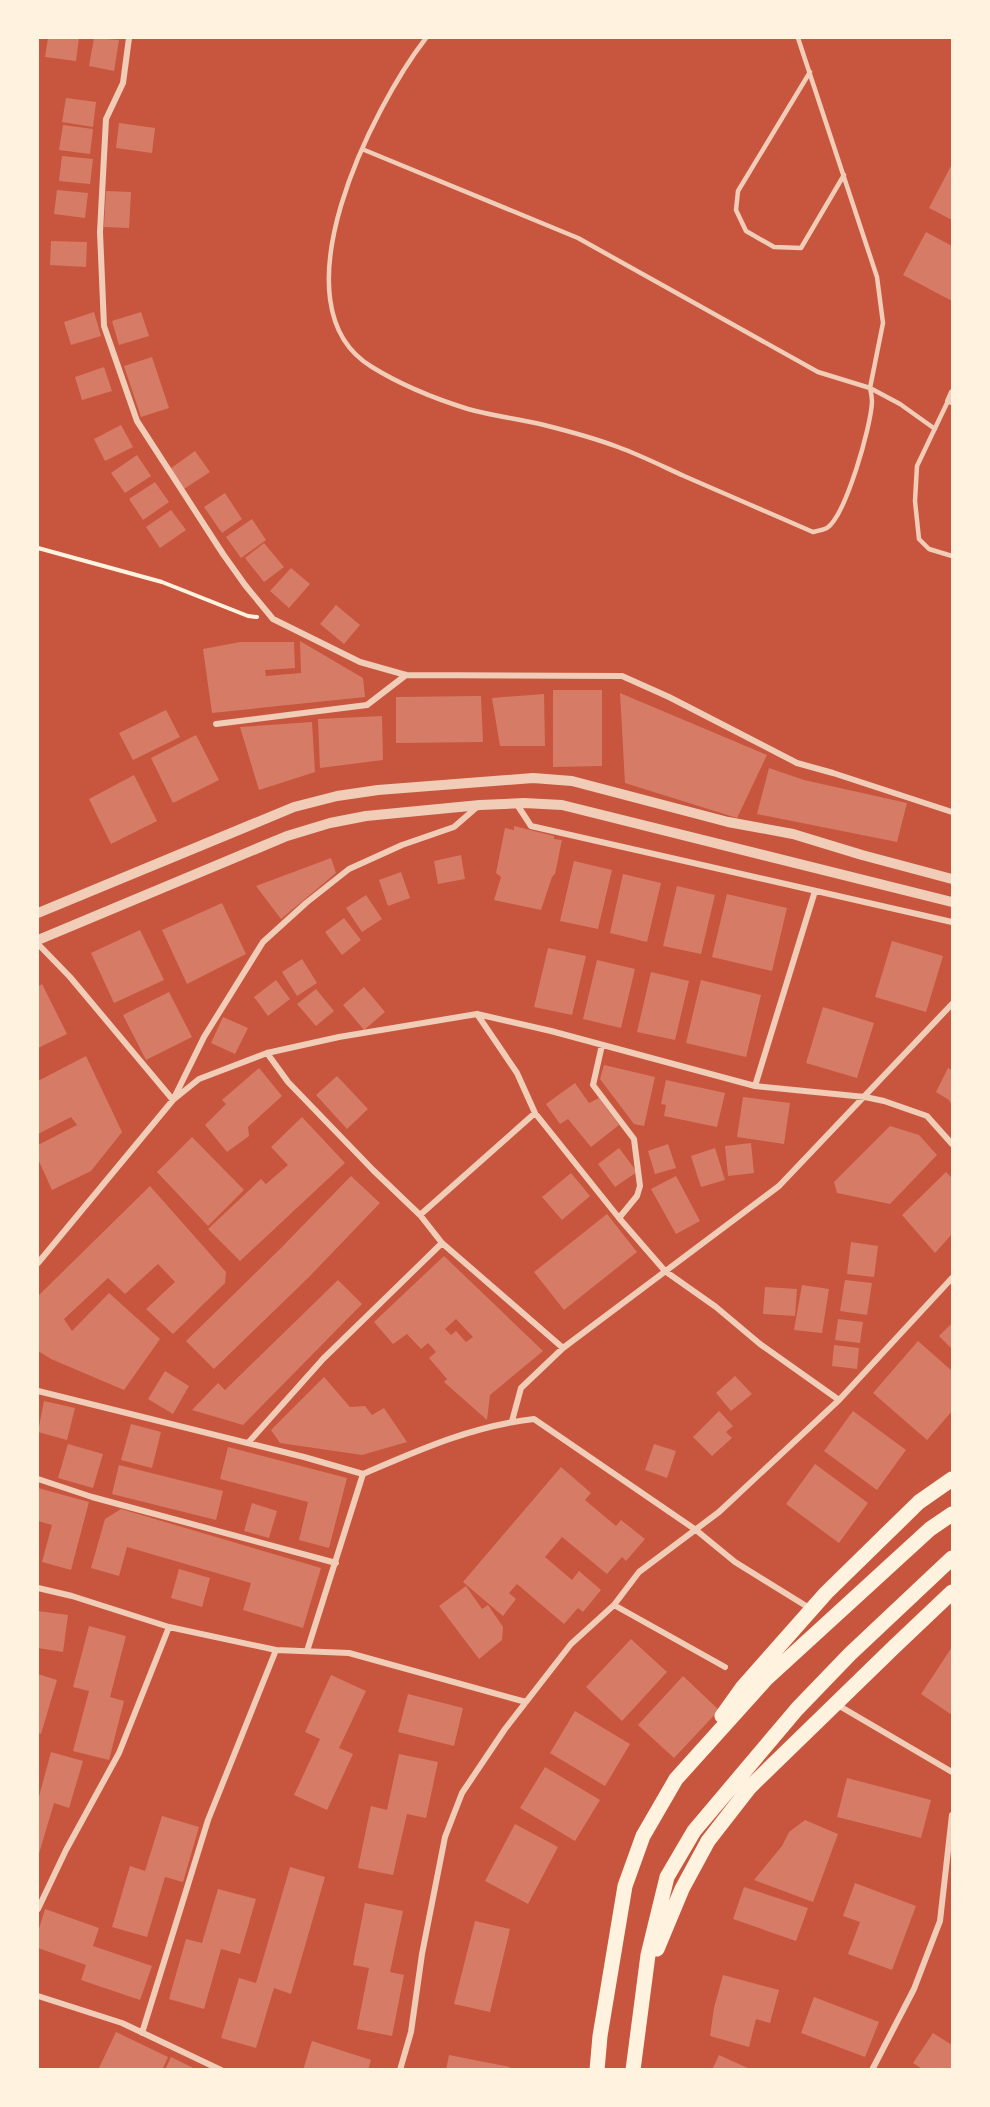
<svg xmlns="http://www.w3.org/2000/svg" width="990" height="2107" viewBox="0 0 990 2107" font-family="Lato,sans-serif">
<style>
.building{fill:#d67c66;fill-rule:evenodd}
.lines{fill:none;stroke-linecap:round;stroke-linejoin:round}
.path{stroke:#fff3e0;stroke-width:4}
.service{stroke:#f1ccb7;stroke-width:4.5}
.minor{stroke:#f1ccb7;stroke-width:6}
.tertiary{stroke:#f1ccb7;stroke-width:10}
.primary{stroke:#fff3e0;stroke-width:15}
</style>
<rect width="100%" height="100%" fill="#c8553d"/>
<path class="building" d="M48 38H79L76 61 45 57Z
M94 38 119 40 114 71 89 66Z
M66 98 96 102 93 127 62 122Z
M119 123 155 128 152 153 116 148Z
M63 125 93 129 90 154 59 150Z
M62 156 93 159 90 184 59 181Z
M952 164V220L929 208Z
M57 190 88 193 85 218 54 214Z
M106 191 131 192 129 228 104 227Z
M926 232 952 246V301L903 275Z
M51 241 87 242 86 267 50 265Z
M94 312 101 336 71 345 64 322Z
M141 312 149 336 119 345 112 321Z
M152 357 169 408 141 417 124 366Z
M104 367 112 391 82 400 75 377Z
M121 425 133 447 105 461 94 439Z
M195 451 210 472 184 489 170 469Z
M137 455 151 476 125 493 111 473Z
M155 482 169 502 143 520 129 499Z
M225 493 242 519 222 533 204 507Z
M171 510 186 530 160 548 146 527Z
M252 519 266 540 241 558 226 537Z
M264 543 284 567 264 582 245 558Z
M291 568 310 584 289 608 270 591Z
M336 605 360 625 344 644 320 624Z
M300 641 363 678 365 697 212 713 203 649 240 642H294L295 668 265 670 266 676 301 673Z
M553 690H602V766L553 767Z
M620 693 767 755 737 818 625 783Z
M544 694 545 746H500L492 698Z
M481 696 483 742 396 743V697Z
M166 710 180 737 133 760 119 733Z
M382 716 383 760 320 768 318 719Z
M312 722 315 772 259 790 240 727Z
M196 735 219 780 173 803 151 758Z
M769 768 804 780 907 803 897 842 757 814Z
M134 775 157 821 111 844 89 799Z
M514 826 554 836V839L562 840 555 874 552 877 541 910 494 900 501 877 496 873 505 828 514 830Z
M461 855 465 879 438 884 434 861Z
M331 858 336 873 281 919 256 886Z
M574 861 612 870 598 929 560 921Z
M401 872 410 898 388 906 379 880Z
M623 874 661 883 647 942 610 933Z
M677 886 715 895 701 954 663 946Z
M727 894 787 908 772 971 712 957Z
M366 895 382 919 362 932 346 908Z
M222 903 246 954 187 984 162 930Z
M344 918 361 940 342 955 325 932Z
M140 930 164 980 114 1003 91 953Z
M892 941 943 956 926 1012 875 997Z
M548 948 586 956 572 1015 534 1007Z
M302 959 317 983 297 996 282 972Z
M597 960 635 969 621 1028 583 1019Z
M651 972 689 981 675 1040 637 1032Z
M276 980 290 999 268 1016 254 997Z
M701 980 761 995 746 1057 686 1043Z
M42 984 67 1034 38 1048V987Z
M364 987 385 1012 364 1030 343 1005Z
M316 989 334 1011 316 1026 297 1004Z
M169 992 192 1037 146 1060 123 1015Z
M823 1007 874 1023 857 1078 806 1063Z
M223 1017 248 1028 235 1054 211 1043Z
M86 1056 122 1132 91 1171 52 1190 38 1159V1145L77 1125 71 1117 38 1134V1081Z
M604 1065 655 1077 644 1126 634 1124 600 1079Z
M259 1068 282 1096 248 1127 249 1136 227 1152 205 1125 226 1104 222 1100Z
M948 1068 952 1070V1106L949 1100 936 1092Z
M337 1076 368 1109 347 1129 316 1095Z
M666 1080 725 1093 717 1127 664 1116 666 1105 661 1104Z
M575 1083 589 1103 599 1098 619 1125 591 1147 568 1119 560 1124 546 1104Z
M743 1097 790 1103 784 1144 737 1137Z
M302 1117 345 1163 240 1261 208 1229 261 1179 266 1184 288 1165 271 1147Z
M890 1126 919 1135 937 1155 890 1204 837 1193 834 1182Z
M192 1137 244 1190 208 1226 157 1172Z
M751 1143 754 1173 728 1176 725 1146Z
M668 1144 676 1168 655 1174 648 1151Z
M619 1148 637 1172 615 1187 598 1164Z
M715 1148 725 1180 701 1187 691 1156Z
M946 1172 952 1178V1234L935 1253 902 1215Z
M571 1173 590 1196 562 1220 542 1197Z
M351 1176 380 1203 309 1277 214 1369 186 1341 281 1248Z
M676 1176 700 1221 676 1234 651 1189Z
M150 1186 226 1272 225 1283 173 1334 146 1309 175 1282 158 1264 125 1294 108 1278 64 1319 72 1331 109 1293 160 1339 124 1390 51 1359 38 1351V1296Z
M607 1214 637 1252 564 1310 534 1272Z
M851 1242 878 1246 874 1277 847 1274Z
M444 1256 543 1351 490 1395 487 1420 444 1382 447 1379 429 1358 436 1352 428 1343 421 1349 407 1334 393 1344 374 1322ZM456 1319 473 1337 466 1342 456 1331 451 1335 445 1329Z
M338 1280 362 1304 243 1425 192 1410 218 1383 225 1390Z
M845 1280 872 1283 867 1315 840 1311Z
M802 1285 829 1289 822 1333 794 1330Z
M765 1287 797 1289 795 1316 763 1314Z
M838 1319 863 1322 860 1343 835 1340Z
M952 1323V1349L939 1336Z
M918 1341 952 1371V1411L927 1440 873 1393Z
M834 1345 859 1348 857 1369 832 1366Z
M165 1371 189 1386 173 1414 148 1399Z
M735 1376 752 1394 731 1411 716 1393Z
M324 1377 350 1407 365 1406 372 1415 384 1408 407 1442 362 1455 280 1443 271 1430Z
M44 1401 75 1408 67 1440 38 1432Z
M719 1411 733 1426 726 1432 732 1438 712 1456 693 1437Z
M853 1411 906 1450 877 1490 824 1451Z
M131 1424 161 1432 152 1468 121 1460Z
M68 1444 103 1454 93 1488 58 1478Z
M654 1444 676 1451 667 1478 645 1470Z
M228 1447 347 1478 329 1548 299 1540 308 1502 220 1479Z
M815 1464 868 1503 839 1543 786 1504Z
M119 1465 223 1491 216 1520 112 1494Z
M561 1467 591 1493 585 1500 616 1526 621 1520 645 1539 626 1561 622 1557 607 1574 562 1537 545 1557 572 1580 579 1571 601 1590 583 1612 578 1608 564 1624 517 1584 509 1593 516 1599 503 1616 463 1582Z
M38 1488 89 1502 71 1570 42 1562 52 1525 38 1521Z
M252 1503 277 1511 269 1538 244 1531Z
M121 1509 321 1568 303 1628 243 1610 251 1583 127 1547 119 1576 91 1568 105 1519Z
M179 1569 210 1578 202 1607 171 1598Z
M466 1586 482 1609 488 1605 503 1627 502 1640 479 1659 439 1606Z
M38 1611 68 1615 63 1652 38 1648Z
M89 1626 126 1636 110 1697 124 1701 109 1760 73 1751 89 1691 73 1687Z
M631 1639 667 1672 622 1721 586 1687Z
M952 1647V1715L921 1694Z
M38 1674 57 1680 41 1734 38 1733Z
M331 1675 366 1691 339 1748 353 1754 327 1810 294 1795 320 1739 305 1732Z
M683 1676 719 1710 674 1758 638 1725Z
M408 1694 463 1708 454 1746 398 1732Z
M575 1711 630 1744 605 1786 550 1753Z
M51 1752 83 1761 69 1808 54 1803 38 1857V1800Z
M399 1754 438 1762 426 1818 407 1814 393 1875 358 1868 371 1806 387 1810Z
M545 1767 600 1800 575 1841 520 1808Z
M847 1778 931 1800 921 1838 837 1817Z
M162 1816 199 1827 183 1882 165 1877 147 1937 112 1927 130 1866 145 1871Z
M805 1820 838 1834 813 1902 754 1880 782 1846 789 1832Z
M515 1824 558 1847 528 1904 485 1881Z
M290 1867 325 1877 291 1994 274 1988 256 2048 221 2038 239 1978 256 1983Z
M855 1883 916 1906 892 1970 848 1954 860 1922 843 1916Z
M744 1887 808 1908 796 1941 733 1919Z
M218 1889 256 1899 240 1954 221 1949 204 2009 169 1999 186 1939 202 1943Z
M365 1903 403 1911 390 1972 404 1975 392 2036 357 2029 369 1968 353 1965Z
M45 1909 99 1928 93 1946 152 1966 140 2000 81 1980 86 1965 38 1948V1932Z
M475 1921 510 1929 490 2012 454 2004Z
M723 1975 779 1990 770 2023 756 2019 749 2047 710 2036 714 2008Z
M814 1997 879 2022 865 2057 801 2033Z
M116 2032 168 2057 162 2070H98Z
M933 2033 952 2045V2070H924L913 2063Z
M312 2041 371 2060 368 2070H303Z
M449 2055 510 2067 509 2070H446Z
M719 2055 752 2070H712Z
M171 2057 197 2070H165Z"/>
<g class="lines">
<path class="path" d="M38 548 162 582 248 616 257 617"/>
<path class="service" d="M798 38 877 277 883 323 870 388 900 404 935 429
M810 72 738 191 736 210 746 231 774 247 801 248 844 175
M362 149 578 238 818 372 870 388C871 392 872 397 872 402 871 426 846 515 827 528 823 530 817 531 813 532 770 513 727 495 684 476 662 466 640 455 618 447 594 438 568 431 544 425 519 419 493 416 468 409 436 399 401 385 372 367 270 306 374 105 426 38
M948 401 917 466 915 501 919 539 929 549 952 556"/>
<path class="minor" d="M129 38 123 83 106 119 100 232 104 326 137 421 223 554 245 585 273 619 360 662 406 675 622 676 669 697 797 763 833 773 952 812
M952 392 948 401 952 402
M216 724 367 705 406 675
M516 803 531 826 952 922
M38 944 70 977 173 1100 199 1079 267 1053 339 1037 477 1014 551 1031 755 1086 865 1097 884 1101 927 1116 952 1144
M477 1014 517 1073 535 1113 619 1218 665 1271 716 1307 760 1344 839 1400
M602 1045 593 1085 634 1139 640 1186 637 1196 619 1218
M267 1053 288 1082 373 1170 420 1215 442 1243 563 1348
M755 1086 815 891
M420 1215 535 1113
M38 1263 173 1100 204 1037 263 942 306 903 349 869 402 845 454 827 477 807
M38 1391 304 1457 363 1474C419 1450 472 1426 534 1419L696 1530 735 1562 811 1609
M512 1421 521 1388 563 1348 779 1186 952 1004
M248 1443 323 1359 442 1243
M38 1479 92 1497 336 1563
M38 1588 72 1596 169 1627 276 1650 349 1653 526 1702
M614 1605 725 1667
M307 1651 363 1474
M836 1704 952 1772
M38 1909 66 1850 119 1753 169 1627
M38 1996 122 2023 221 2070
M142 2033 208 1820 276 1650
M400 2070 411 2032 422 1954 445 1837 462 1793 505 1729 571 1644 614 1605 639 1572 719 1512 839 1400 952 1278
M872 2070 914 1989 940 1921 952 1815"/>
<path class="tertiary" d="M38 913 294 807 337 796 378 790 533 778 572 781 728 822 793 834 862 855 952 879
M38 940 287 836 330 823 366 816 480 805 524 803 562 805 952 902"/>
<path class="primary" d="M722 1716 742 1688 826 1593 919 1502 952 1479
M657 1949 682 1889 708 1841 750 1787 894 1647 952 1592
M597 2070 600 2036 625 1886 643 1836 676 1779 766 1679 930 1529 952 1514
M633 2070 648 1955 667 1877 694 1831 797 1709 850 1654 952 1558"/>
</g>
<rect width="990" height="2107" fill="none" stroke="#fff3e0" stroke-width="78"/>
</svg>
